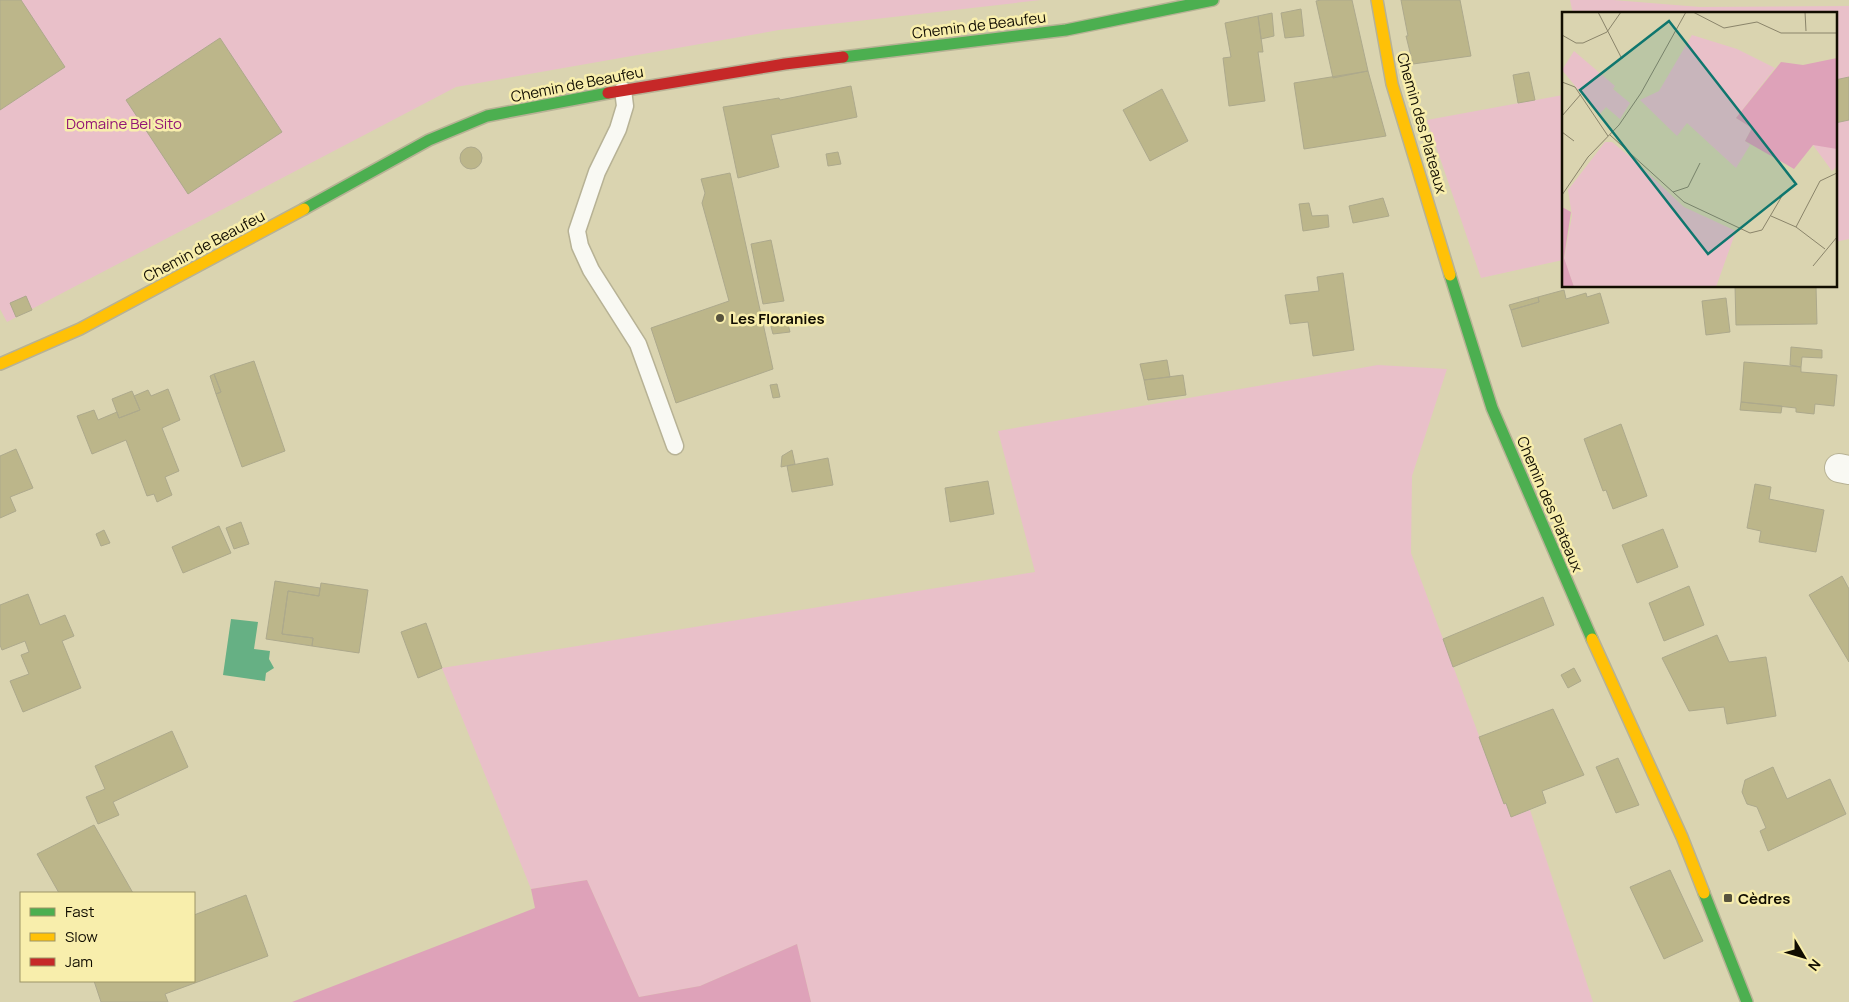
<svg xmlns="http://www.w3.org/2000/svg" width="1849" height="1002" viewBox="0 0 1849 1002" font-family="Manrope,sans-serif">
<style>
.green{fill:#e9c0c9}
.forest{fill:#dea2b9}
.water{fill:#66b084}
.building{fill:#bcb68a;stroke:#ada98c}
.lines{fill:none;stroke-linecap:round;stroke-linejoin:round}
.lane-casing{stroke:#b7b295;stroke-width:19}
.street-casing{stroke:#b7b295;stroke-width:30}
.fast-casing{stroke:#b7b295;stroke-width:14}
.slow-casing{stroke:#b7b295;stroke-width:14}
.jam-casing{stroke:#b7b295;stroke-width:14}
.lane{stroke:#f9f9f3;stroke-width:16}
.street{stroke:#f9f9f3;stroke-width:28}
.fast{stroke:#4caf50;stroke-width:11}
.slow{stroke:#ffc107;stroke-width:11}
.jam{stroke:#c62828;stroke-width:11}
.poi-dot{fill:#57533e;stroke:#f8eeac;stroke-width:2}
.labels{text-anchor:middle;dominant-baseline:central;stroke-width:5;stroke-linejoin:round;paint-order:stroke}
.street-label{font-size:15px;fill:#110d00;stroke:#f8eeac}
.park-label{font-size:15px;fill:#931575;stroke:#f8eeac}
.poi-label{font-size:15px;font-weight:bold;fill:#110d00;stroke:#f8eeac;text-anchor:start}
.inset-road{fill:none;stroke:#8a846a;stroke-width:1}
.view{fill:#0f766e;fill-opacity:0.15;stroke:#0f766e;stroke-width:2.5}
.inset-edge{fill:none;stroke:#110d00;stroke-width:2.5}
</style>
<rect width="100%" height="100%" fill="#dad4b0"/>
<path class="green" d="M0 0H1041L779 30 456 87 7 322 0 309Z
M1570 0H1613L1700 7 1849 6V239L1835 242V14H1573Z
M1563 95V260L1481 278 1427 120Z
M1378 365 1447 369 1412 476 1411 553 1504 803H1506L1511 817 1530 810 1593 1002H811L797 944 700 986 639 997 587 880 531 889 442 668 1035 572 998 431Z"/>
<path class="forest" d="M587 880 639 997 700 986 797 944 811 1002H292L535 908 531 889Z"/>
<path class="water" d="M231 619 258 622 254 649 270 651 269 659 274 668 266 673 265 681 223 675Z"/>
<path class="building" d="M0 0H21L65 67 0 110Z
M1321 0H1352L1368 71 1333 78 1316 1Z
M1401 0H1460L1471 56 1413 64 1406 36H1408Z
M1301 9 1304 36 1285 38 1281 13Z
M1272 13 1274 36 1261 39 1258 16Z
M1258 16 1263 52H1258L1265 101 1229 106 1223 58 1231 57 1225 23Z
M220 38 282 132 188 194 126 100Z
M1368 71 1386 136 1304 149 1294 83Z
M1529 72 1535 100 1518 103 1513 75Z
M1849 77V120L1835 123V80Z
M851 86 857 117 771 135 779 167 738 178 723 107 779 98 780 100Z
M1162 89 1188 141 1150 161 1123 110Z
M460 158a11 11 0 1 1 22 0a11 11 0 1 1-22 0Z
M838 152 841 164 828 166 826 154Z
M730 173 773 369 676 403 651 328 729 301 702 203 705 193 701 179Z
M1383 198 1389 216 1353 223 1349 206Z
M1309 203 1312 216 1328 215 1329 227 1303 231 1299 204Z
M771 240 784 301 763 304 751 244Z
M1343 273 1354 350 1313 356 1308 322 1290 324 1285 295 1319 291 1317 277Z
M1735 286H1816L1817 324 1736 325Z
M1564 290 1566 299 1586 293 1587 297 1600 293 1609 323 1522 347 1511 310 1539 302 1538 297Z
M26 296 32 310 16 317 10 303Z
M1538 297 1539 302 1511 310 1509 305Z
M1726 298 1730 332 1706 335 1702 301Z
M786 316 790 332 773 334 769 319Z
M1791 347 1822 350V358L1802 357 1801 367 1790 365Z
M1167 360 1170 377 1144 380 1140 364Z
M254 361 285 451 242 467 216 394 221 392 214 374Z
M1744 362 1801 367V372L1837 375 1834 406 1815 404 1814 414 1796 412V408L1741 402Z
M214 374 221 392 216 394 210 376Z
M1183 375 1186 395 1148 400 1144 380Z
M777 384 780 397 773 398 770 385Z
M168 389 180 420 162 428 179 471 165 477 172 495 157 502 154 494 147 496 126 440 92 454 77 416 94 410 98 420 117 412 119 418 140 410 134 396 148 390 151 396Z
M132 391 140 410 119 418 112 399Z
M1741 402 1782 406 1781 413 1740 410Z
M1621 424 1647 496 1613 509 1606 490 1603 491 1584 439Z
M16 449 33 488 10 497 16 511 0 518V456Z
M792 450 795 464 781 467 782 456Z
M828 458 833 485 792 492 787 466Z
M988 481 994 514 950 522 945 488Z
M1755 484 1771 487 1769 499 1824 510 1816 552 1759 542 1761 531 1747 528Z
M241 522 249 544 234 549 226 528Z
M219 526 231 553 183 573 172 547Z
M1663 529 1678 567 1637 583 1622 545Z
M104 530 110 543 101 546 96 534Z
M1842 576 1849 589V662L1809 595Z
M275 581 320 588 319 596 288 591 282 634 313 638 312 646 266 639Z
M321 583 368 590 359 653 312 646 313 638 282 634 288 591 319 596Z
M1689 586 1704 625 1664 641 1649 603Z
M28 594 40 625 65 615 74 636 62 641 81 688 23 712 10 681 29 674 21 655 29 652 25 641 2 650 0 645V605Z
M1543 597 1554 625 1453 667 1443 639Z
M426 623 442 668 418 678 401 632Z
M1717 635 1729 662 1766 657 1776 716 1727 724 1724 707 1689 711 1662 658Z
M1574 668 1581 681 1568 688 1561 675Z
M1553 709 1584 775 1542 791 1546 803 1511 817 1506 803 1504 804 1479 737Z
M172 731 188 767 113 802 119 815 98 824 86 797 105 789 95 766Z
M1618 758 1639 805 1616 813 1596 767Z
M1773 767 1787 799 1830 779 1846 814 1768 851 1760 831 1766 828 1757 807 1747 804 1742 792 1745 780Z
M94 825 133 893H59L37 854Z
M1670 870 1703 941 1664 959 1630 887Z
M246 895 268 956 165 994 168 1002H101L94 981H194V915Z"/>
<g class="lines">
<g class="lane-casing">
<path id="lane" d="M623 90 625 106 618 129 597 172 577 231 580 246 591 270 638 344 675 446"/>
</g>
<g class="street-casing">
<path id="street" d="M1839 468 1849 470"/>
</g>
<g class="fast-casing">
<path id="fast" d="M843 57 1066 30 1213 0
M304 209 429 140 487 116 608 93
M1450 275 1492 408 1592 639
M1704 893 1747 1002"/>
</g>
<g class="slow-casing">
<path id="slow" d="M1377 0 1392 84 1450 275
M0 364 80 329 304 209
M1592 639 1682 837 1704 893"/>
</g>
<g class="jam-casing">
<path id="jam" d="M608 93 785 64 843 57"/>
</g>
<use href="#lane" class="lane"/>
<use href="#street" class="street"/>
<use href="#fast" class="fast"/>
<use href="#slow" class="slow"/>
<use href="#jam" class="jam"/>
</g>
<g class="poi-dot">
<circle cx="720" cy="318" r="5"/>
<rect x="1723" y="893" width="10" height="10" rx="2.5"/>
</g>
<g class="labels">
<g class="street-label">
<text transform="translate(979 25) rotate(-7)">Chemin de Beaufeu</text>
<text transform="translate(577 84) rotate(-11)">Chemin de Beaufeu</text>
<text transform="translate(1422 123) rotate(74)">Chemin des Plateaux</text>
<text transform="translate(204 246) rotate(-28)">Chemin de Beaufeu</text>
<text transform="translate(1550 504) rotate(67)">Chemin des Plateaux</text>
</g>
<g class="park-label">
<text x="124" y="123">Domaine Bel Sito</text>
</g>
<g class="poi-label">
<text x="730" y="318">Les Floranies</text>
<text x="1738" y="898">Cèdres</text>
</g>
</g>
<g transform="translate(1562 12)">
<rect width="275" height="275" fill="#dad4b0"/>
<path d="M130 23 175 37 213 56 174 106 190 116 183 129 188 133 174 156 125 111 115 124 78 88 97 79ZM12 39 53 74 51 77 68 91 58 107 44 95 37 103 0 58ZM275 88V154L270 159 251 133ZM43 130H50L72 148 122 195 174 219 154 275H12L2 247 10 204 6 178Z" fill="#e9c0c9"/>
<path d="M275 46V137L251 133 232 157 183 129 190 116 174 106 219 50 241 53ZM0 195 9 200 2 246 12 275H0Z" fill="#dea2b9"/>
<path class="inset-road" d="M36 0 60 47M131 0 162 16 195 10 219 21H275M243 0 244 19M0 23 14 31H21L45 20 59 0M0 70 13 75 46 124M0 104 19 82M0 120 12 129M48 123 122 190 188 221 200 218 220 184M111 180 126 175 138 151M0 183 26 145 57 113 79 81 124 0M209 204 234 215 258 169 275 161M234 215 263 237M251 254 275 225"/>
<path class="view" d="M107 9 234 172 146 242 18 78Z"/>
<rect width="275" height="275" class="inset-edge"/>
</g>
<rect x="20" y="892" width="175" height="90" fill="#f8eeac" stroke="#9c9467"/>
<rect x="30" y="908" width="25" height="8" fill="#4caf50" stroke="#9c9467"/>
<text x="65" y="917" font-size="15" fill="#110d00">Fast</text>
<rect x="30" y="933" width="25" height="8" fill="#ffc107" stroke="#9c9467"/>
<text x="65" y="942" font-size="15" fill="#110d00">Slow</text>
<rect x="30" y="958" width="25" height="8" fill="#c62828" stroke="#9c9467"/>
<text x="65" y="967" font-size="15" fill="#110d00">Jam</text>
<g transform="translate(1804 957) rotate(128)" stroke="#f8eeac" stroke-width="4" paint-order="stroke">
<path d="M0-4L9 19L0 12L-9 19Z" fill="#110d00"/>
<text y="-8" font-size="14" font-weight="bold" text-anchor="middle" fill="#110d00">N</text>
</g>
</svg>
